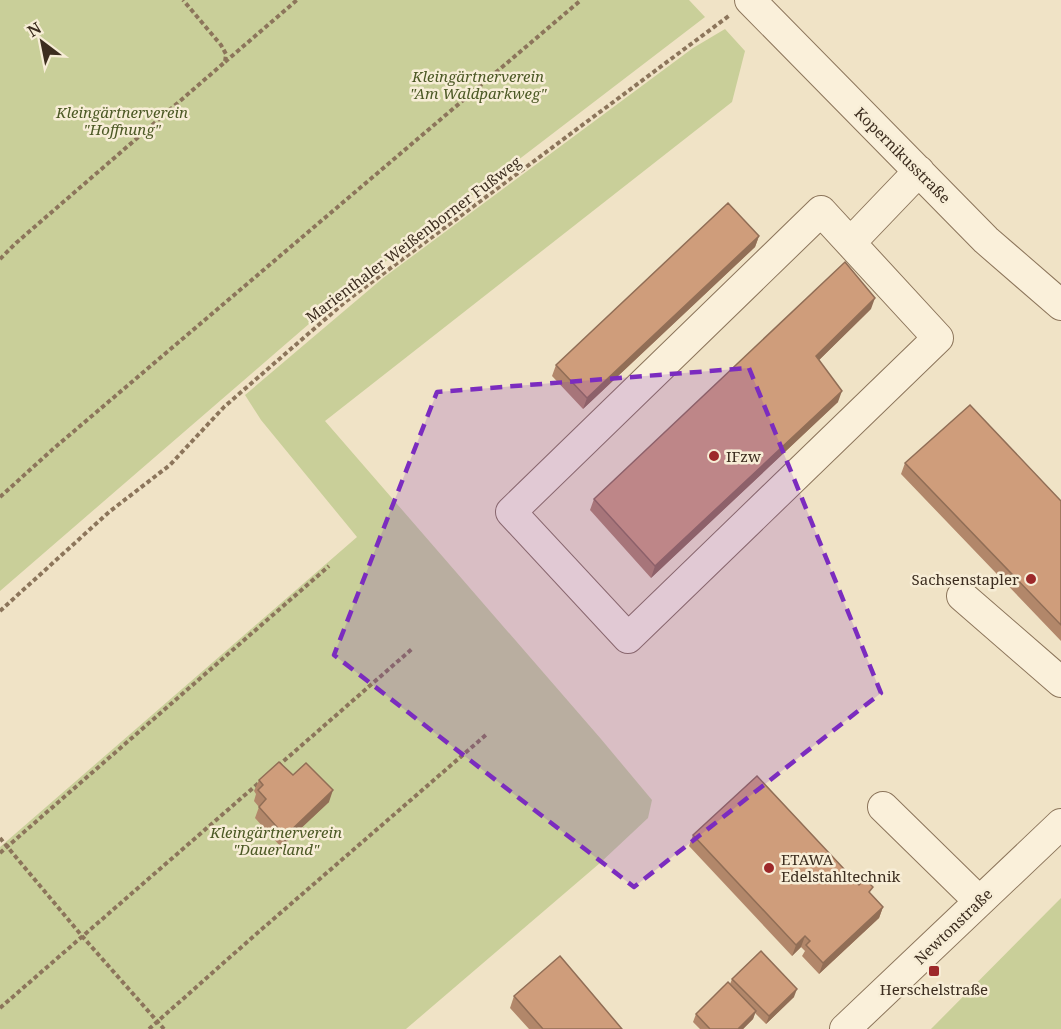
<svg xmlns="http://www.w3.org/2000/svg" width="1061" height="1029" viewBox="0 0 1061 1029" font-family="'Noto Serif',serif">
<style>
.green{fill:#c9cf99}
.lines{fill:none;stroke-linecap:round;stroke-linejoin:round}
.minor-casing{stroke:#8c755b;stroke-width:32}
.path{stroke:#8c755b;stroke-width:4;stroke-dasharray:4.5 3;stroke-linecap:butt}
.minor{stroke:#faf0da;stroke-width:30}
.wall{fill:#b2876a}
.shaded-wall{fill:#916e56}
.building{fill:#cf9d7b;stroke:#916e56;stroke-width:1.5}
.marked{fill:#7b2cbf;fill-opacity:0.2;stroke:#7b2cbf;stroke-width:4.5;stroke-dasharray:12 8;stroke-linejoin:round}
.poi-dot{fill:#9d292a;stroke:#f7edd6;stroke-width:2}
.labels{text-anchor:middle;dominant-baseline:central;stroke-width:5;stroke-linejoin:round;paint-order:stroke}
.park-label{font-size:15px;font-style:italic;fill:#4c5925;stroke:#f7edd6}
.street-label{font-size:15px;fill:#3c2d1f;stroke:#f7edd6}
.poi-label{font-size:15px;fill:#3c2d1f;stroke:#f7edd6;text-anchor:start}
</style>
<rect width="100%" height="100%" fill="#f0e3c6"/>
<path class="green" d="M0 0H689L705 17 347 291 0 591Z
M725 29 745 51 732 102 325 421 601 739 652 800 648 818 600 863 406 1029H0V847L357 537 261 420 245 395 383 278 693 48Z
M1061 898V1029H931Z"/>
<g class="lines">
<g class="minor-casing">
<path id="minor" d="M750 0 986 240 1061 305
M821 211 938 338 628 638 511 512Z
M851 242 919 171
M962 596 1061 682
M883 807 979 901
M845 1029 1061 824"/>
</g>
<path class="path" d="M225 62 297 0
M0 259 16 243 225 62 226 54 221 45 183 0
M0 497 53 449 581 0
M0 611 109 512 170 465 224 407 345 302 730 15
M278 766 413 648
M0 838 82 936 164 1029
M0 853 329 566
M0 1008 261 781
M149 1029 255 935 487 734"/>
<use href="#minor" class="minor"/>
</g>
<path class="wall" d="M759 236 755 247 583 409 552 376 556 365Z
M871 309 819 360 838 402 651 578 590 510 594 499Z
M905 463 1061 501V641L901 474Z
M293 775 329 802 281 847 255 818 259 807 254 801 256 794 254 791 259 780Z
M693 835 859 885 871 894 883 907 879 918 819 974 802 956 805 951 801 947 792 956 689 846Z
M732 979 794 997 766 1024 755 1013 753 1019 743 1029H700L693 1022 696 1014 730 984Z
M514 996 622 1029H529L510 1008Z"/>
<path class="shaded-wall" d="M759 236 755 247 583 409 587 398Z
M875 298 871 309 812 367 816 356Z
M842 391 838 402 651 578 655 566Z
M333 790 329 802 281 847 285 836Z
M883 907 879 918 819 974 823 963Z
M805 936 801 947 792 956 796 945Z
M797 989 794 997 766 1024 769 1016Z
M756 1011 753 1019 743 1029H738Z"/>
<path class="building" d="M728 203 759 236 587 398 556 365Z
M845 262 875 298 816 356 842 391 655 566 594 499Z
M970 405 1061 501V625L905 463Z
M279 762 293 775 306 763 333 790 285 836 259 807 266 799 258 790 263 785 259 780Z
M757 776 859 885 865 879 873 887 869 892 883 907 823 963 806 945 810 941 805 936 796 945 693 835Z
M761 951 797 989 769 1016 732 979Z
M560 956 622 1029H543L514 996Z
M728 982 756 1011 738 1029H710L696 1014Z"/>
<path class="marked" d="M749 368 881 693 634 887 334 655 437 392Z"/>
<g class="poi-dot">
<circle cx="714" cy="456" r="6"/>
<circle cx="1031" cy="579" r="6"/>
<circle cx="769" cy="868" r="6"/>
<rect x="928" y="965" width="12" height="12" rx="3"/>
</g>
<g class="labels">
<g class="park-label">
<text x="478" y="76">Kleingärtnerverein<tspan x="478" dy="17">"Am Waldparkweg"</tspan></text>
<text x="122" y="112">Kleingärtnerverein<tspan x="122" dy="17">"Hoffnung"</tspan></text>
<text x="276" y="832">Kleingärtnerverein<tspan x="276" dy="17">"Dauerland"</tspan></text>
</g>
<g class="street-label">
<text transform="translate(903 155) rotate(45)">Kopernikusstraße</text>
<text transform="translate(413 239) rotate(-37)">Marienthaler Weißenborner Fußweg</text>
<text transform="translate(953 926) rotate(-44)">Newtonstraße</text>
</g>
<g class="poi-label">
<text x="726" y="456">IFzw</text>
<text x="1019" y="579" text-anchor="end">Sachsenstapler</text>
<text x="781" y="859">ETAWA<tspan x="781" dy="17">Edelstahltechnik</tspan></text>
<text x="934" y="989" text-anchor="middle">Herschelstraße</text>
</g>
</g>
<g transform="translate(42 42) rotate(328)" stroke="#f7edd6" stroke-width="4.5" paint-order="stroke">
<path d="M0-4.5L10 22L0 15L-10 22Z" fill="#3c2d1f"/>
<text y="-9" font-size="16" font-weight="bold" text-anchor="middle" fill="#3c2d1f">N</text>
</g>
</svg>
